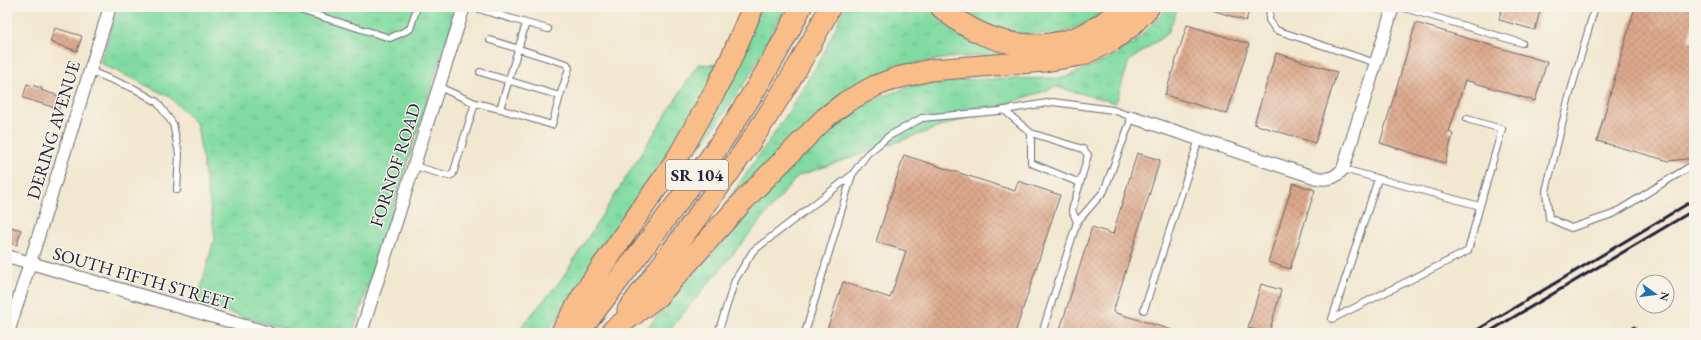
<svg xmlns="http://www.w3.org/2000/svg" width="1701" height="340" viewBox="0 0 1701 340" font-family="'EB Garamond',serif">
<style>
.grass{fill:url(#grass-tufts);stroke:#527e6e}
.building{fill:url(#building-cross-hatch)}
.lines{fill:none;stroke-linecap:round;stroke-linejoin:round}
.lane-casing{stroke:#6b676f;stroke-width:8}
.street-casing{stroke:#6b676f;stroke-width:14}
.highway-casing{stroke:#6b676f;stroke-width:23}
.lane{stroke:#fff;stroke-width:6}
.street{stroke:#fff;stroke-width:12}
.highway{stroke:#f8bd89;stroke-width:21}
.rail{stroke:#22223b;stroke-width:3}
.labels{text-anchor:middle;dominant-baseline:central;stroke-width:3;stroke-linejoin:round;paint-order:stroke}
.shield{fill:#f7f3e8;stroke:#62616f;stroke-width:1}
.shield-label{font-size:17px;font-weight:bold;fill:#22223b}
.street-label{font-size:18px;fill:#22223b;stroke:#f7f3e8}
</style>
<defs>
<pattern id="grass-tufts" width="24" height="20" patternUnits="userSpaceOnUse"><rect width="24" height="20" fill="#81dba1"/><path d="M3 7l-1-3M5 7V3M7 7l1-3M15 17l-1-3M17 17v-4M19 17l1-3" fill="none" stroke="#6fbc8c"/></pattern>
<pattern id="building-cross-hatch" width="8" height="8" patternUnits="userSpaceOnUse"><rect width="8" height="8" fill="#dda88b"/><path d="M0 0l8 8M0 8l8-8" fill="none" stroke="#bd9079"/></pattern>
</defs>
<rect width="100%" height="100%" fill="#f7f3e8"/>
<filter id="ink" filterUnits="userSpaceOnUse"><feTurbulence type="fractalNoise" baseFrequency=".025" numOctaves="2"/><feDisplacementMap in="SourceGraphic" scale="8" xChannelSelector="R" yChannelSelector="G"/><feConvolveMatrix kernelMatrix="1 2 1 2 8 2 1 2 1" color-interpolation-filters="sRGB"/></filter>
<filter id="wash" filterUnits="userSpaceOnUse"><feTurbulence type="fractalNoise" baseFrequency=".012" numOctaves="4" result="noise"/><feDisplacementMap in="SourceGraphic" scale="16" xChannelSelector="R" yChannelSelector="G"/><feGaussianBlur stdDeviation="0.9" result="paint"/><feColorMatrix in="noise" values="0 0 0 0 0 0 0 0 0 0 0 0 0 0 0 0 0 1.4 0 .05"/><feComposite in="paint" operator="in"/></filter>
<g filter="url(#wash)">
<rect width="100%" height="100%" fill="#f2e7cf"/>
<path class="grass" d="M118 7H457L353 333H298L197 303 215 236 197 125 170 97 100 63Z
M761 7H786L748 78 700 148 693 145Z
M845 7H931L940 19 1015 53 949 58 911 64 861 84 729 208 725 204 784 119 822 57Z
M952 7H1108L1091 21 1060 34H1005Z
M1167 7H1178L1168 33 1129 61 1116 103 1056 87 798 176 667 333H643L678 291 824 131 865 103 928 80 1063 78 1104 61 1134 43 1163 13Z
M698 64 720 65 674 153 581 289 546 333H516L561 280Z"/>
<g id="blocks">
<path class="building" d="M1210 7H1250L1246 21 1209 9Z
M1502 7H1541L1535 30 1499 20Z
M1635 7H1694V21L1688 41 1694 42V158L1669 161 1597 141Z
M1416 23 1547 62 1535 101 1465 80 1449 132 1453 134 1445 163 1380 143Z
M1187 25 1249 44 1227 114 1165 95Z
M55 28 82 36 77 51 50 42Z
M1276 53 1337 72 1315 143 1254 124Z
M27 84 42 88 41 90 62 97 59 109 23 98Z
M1137 153 1160 160 1113 312 1172 330V333H1059L1092 227 1113 234Z
M904 155 1015 191 1018 181 1060 195 1015 333H826L843 282 890 298 906 251 876 242Z
M1293 183 1315 190 1290 269 1268 262Z
M7 226 21 230 17 245 7 243Z
M1261 284 1281 290 1269 333 1248 328Z"/>
</g>
</g>
<g filter="url(#ink)">
<use href="#blocks" fill-opacity="0" stroke="#6b676f" stroke-width="1"/>
<g class="lines">
<g class="lane-casing">
<path id="lane" d="M290 7 390 38 410 29 417 7
M1270 7 1269 20 1276 30 1376 63
M1401 7 1522 43
M1595 7 1567 104 1546 191 1549 218 1571 228 1613 214 1694 164
M526 23 548 29
M90 71 135 89 157 102 173 124 179 154 177 190
M480 72 560 96 569 68 567 64 490 40
M439 87 475 103
M500 109 552 125 560 96
M1004 110 1031 133 1083 149 1088 155 1080 183 1031 163V133
M1467 119 1502 129 1480 206
M414 166 449 176 453 174 475 103 500 109 526 23 472 7
M1343 169 1480 206 1468 251 1332 319 1378 179
M1077 222 1072 210 1080 183
M1144 310 1199 139
M718 333 735 280 753 251 852 175
M805 333 852 175 867 154 889 136 922 118 999 111 1053 102 1113 110 1132 117 1104 191 1077 222 1042 333"/>
</g>
<g class="street-casing">
<path id="street" d="M1132 117 1317 178C1329 180 1335 178 1343 169L1393 7
M7 256 269 333
M8 333 110 7
M361 333 464 7"/>
</g>
<g class="highway-casing">
<path id="highway" d="M941 7C993 55 1070 60 1122 7
M628 310C700 213 776 116 830 7
M613 330 658 296 744 200 825 118 846 102 875 86 897 78 931 70 1045 61 1082 55 1113 40 1130 27 1149 7
M561 333 586 290 678 157 715 91 730 61 753 7
M578 333C657 229 743 126 801 7"/>
</g>
<use href="#lane" class="lane"/>
<use href="#street" class="street"/>
<use href="#highway" class="highway"/>
<path class="rail" d="M1472 333 1694 200
M1487 333 1694 210
M1626 333 1634 327"/>
</g>
</g>
<g class="labels">
<rect class="shield" x="666" y="160" width="62" height="30" rx="3"/>
<g class="shield-label">
<text x="697" y="175">SR 104</text>
</g>
<g class="street-label">
<text transform="translate(53 130) rotate(-73)">DERING AVENUE</text>
<text transform="translate(395 165) rotate(-72)">FORNOF ROAD</text>
<text transform="translate(143 278) rotate(16)">SOUTH FIFTH STREET</text>
</g>
</g>
<rect width="1701" height="340" fill="none" stroke="#f7f3e8" stroke-width="24"/>
<g transform="translate(1655 294) rotate(104)"><circle r="19" fill="#f7f3e8" stroke="#a29fa3"/>
<path d="M0-3L7 15L0 10L-7 15Z" fill="#1f6fb2"/>
<text y="-6" font-size="11" font-weight="bold" text-anchor="middle" fill="#22223b">N</text>
</g>
</svg>
